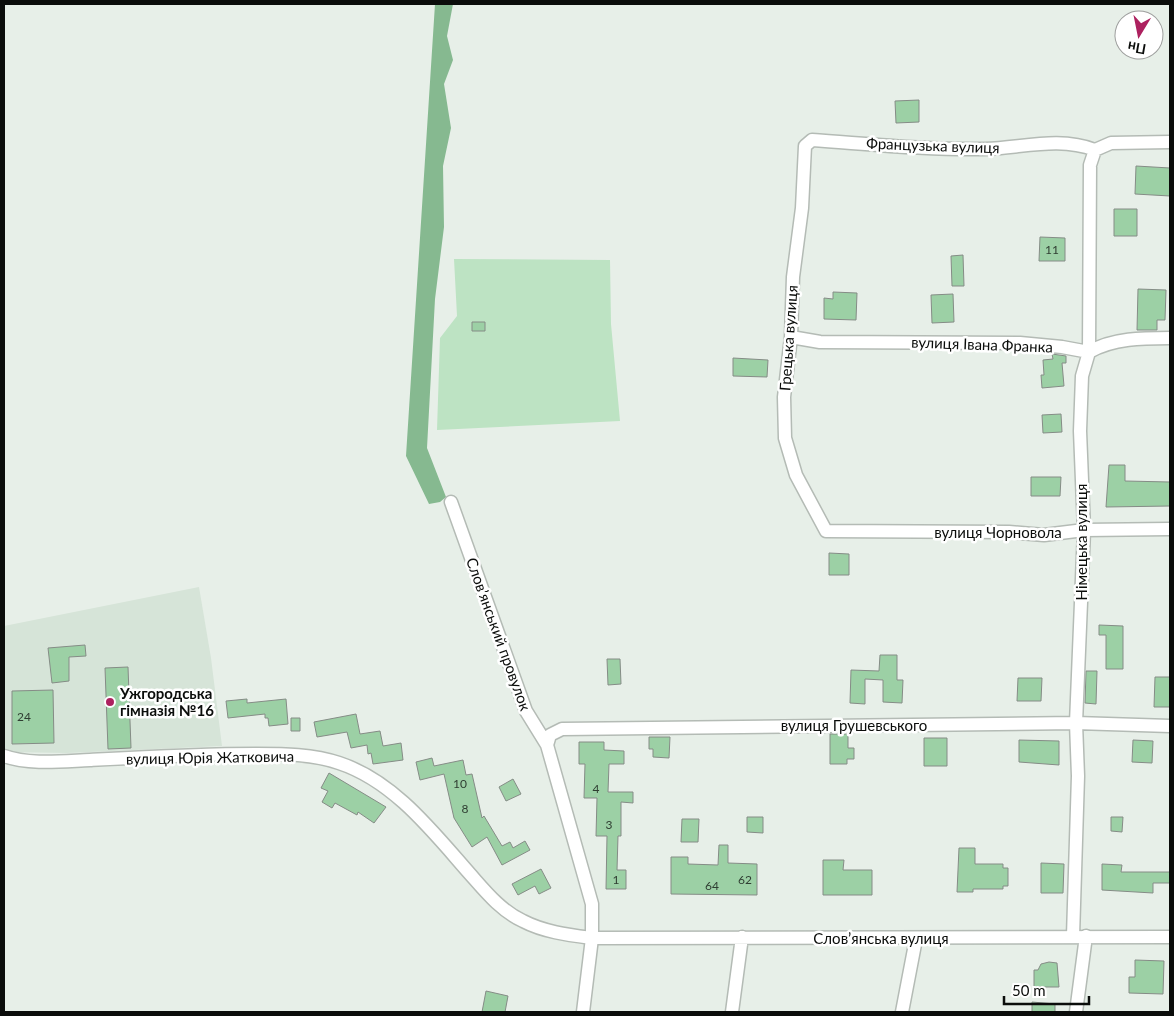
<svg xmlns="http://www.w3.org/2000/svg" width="1174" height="1016" viewBox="0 0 1174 1016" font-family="Lato,sans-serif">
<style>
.built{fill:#d6e4d8}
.green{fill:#bde3c3}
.forest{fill:#86b990}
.building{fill:#9cd0a5;stroke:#858c86}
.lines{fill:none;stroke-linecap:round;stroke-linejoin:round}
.minor-casing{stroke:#b4bbb5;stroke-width:15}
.minor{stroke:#fff;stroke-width:12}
.poi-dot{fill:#ad215f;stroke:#fff;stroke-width:2}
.labels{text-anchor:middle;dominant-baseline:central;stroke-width:5;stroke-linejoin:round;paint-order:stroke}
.number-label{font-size:12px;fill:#2f3e32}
.street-label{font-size:15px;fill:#0b0d0b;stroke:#fff}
.poi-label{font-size:15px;font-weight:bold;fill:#0b0d0b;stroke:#fff;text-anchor:start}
</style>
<rect width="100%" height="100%" fill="#e7efe8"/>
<path class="built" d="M199 587 211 658 222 746 67 753 4 752V626Z"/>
<path class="green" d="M454 259 610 260 611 324 620 421 437 430 440 338 457 316Z"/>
<path class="forest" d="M435 4H453L447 36 453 60 444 84 451 128 443 166 444 227 435 299 427 448 446 497 440 502 429 504 406 456Z"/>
<path class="building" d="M919 100V122L896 123 895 101Z
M1136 166 1170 168V196L1135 194Z
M1114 209H1137V236H1114Z
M1040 237 1065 238V261H1039Z
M963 255 964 286H952L951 256Z
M1138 289 1166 290 1165 320H1157V330H1137Z
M833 292 857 293 856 320 824 319V298L833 299Z
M953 294 954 322 932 323 931 295Z
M472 322H485V331H472Z
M1052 354 1066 356V363H1062L1064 386 1042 388 1041 375H1044L1043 360 1053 359Z
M733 358 768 360 767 377 733 376Z
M1061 414 1062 432 1043 433 1042 415Z
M1109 465H1125V481L1170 482V506L1106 507Z
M1031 477H1061L1060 496H1031Z
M829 553 849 554V575H829Z
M1099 625 1123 626V669H1106V635H1099Z
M85 645 86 656 69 657V681L52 683 48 648Z
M880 655H897V680H903L902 703 883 702V680L865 679V704L850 703 851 670 879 671Z
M607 659H620L621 684 608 685Z
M128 667 131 748 108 749 105 668Z
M1086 671H1097L1096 704 1085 703Z
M1155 677H1170V707H1154Z
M1018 678H1042L1041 701H1017Z
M53 690 54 743 12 744V691Z
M247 699V703L286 699 288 724 269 726 268 718H265V714L228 718 226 701Z
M356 714 360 734 380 731 383 746 401 743 403 760 373 764 371 753 368 754 367 745 351 748 347 732 317 737 314 722Z
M291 718H300V731H291Z
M830 734H848V748H854V759H847V764H830Z
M649 737H670L669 758 653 757V749H649Z
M924 738H947V766H924Z
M1019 740 1059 741V765L1019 762Z
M1133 740 1153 741 1152 763 1132 762Z
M579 742H604V750L624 751V764H609L608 792H633V803L621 802V836H618L617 870H626V889H606L607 836H596L597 798H584L585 764H579Z
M432 758 434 766 463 760 466 775 472 774 482 818 484 816 502 846 510 842 513 848 525 841 530 850 502 865 487 837 472 847 454 818 444 774 420 780 416 762Z
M329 773 386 807 374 823 358 812 357 815 335 803 332 808 322 802 328 791 321 788Z
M513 779 521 794 506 801 499 787Z
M747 817H763V833L747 832Z
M1111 817H1123L1122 832 1111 831Z
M682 819H699L698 842H681Z
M719 845H728V863L757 864V895L671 894V857H688V864L718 865Z
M959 848H975V864H1003V868H1008V886H1003V889H973V892H957Z
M823 860H844L843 870H872V895H823Z
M1041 863 1064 864 1063 893H1041Z
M1102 864 1122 865 1121 872H1170V883H1153V893L1102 890Z
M541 869 551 888 539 894 535 886 518 895 512 884Z
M1135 960 1164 961 1163 994 1129 993V977H1135Z
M1049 962 1057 963 1059 987H1034V970H1038L1041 964Z
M486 991 508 996 505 1012H482Z
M1032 1002 1055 1004V1012H1032Z"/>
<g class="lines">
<g class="minor-casing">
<path id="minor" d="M1170 142 1111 143 1095 150C1059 136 1022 148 985 149 927 150 870 144 812 140L805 146 802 208 793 277 791 337 784 397 785 438 796 475 826 531 1009 532 1044 535 1084 530 1170 529
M791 337 820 342 1020 343 1062 347 1089 352C1113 338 1143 338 1170 338
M451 502 526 711 547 745 592 904V938L583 1012
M547 745 550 735 562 729 1076 723 1170 726
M4 756C29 765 64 761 90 760 146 757 201 754 256 754 284 754 313 754 339 763 394 781 433 832 470 874 485 891 501 911 523 921 544 932 569 935 592 938L1170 937
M1073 936 1078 776 1076 723 1084 530 1080 431 1082 376 1089 352 1090 165 1095 150
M732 1012 742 937
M902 1012 916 939
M1076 1012 1086 936"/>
</g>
<use href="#minor" class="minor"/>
</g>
<circle class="poi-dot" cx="110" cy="702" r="5"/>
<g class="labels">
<g class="number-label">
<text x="1052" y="249">11</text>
<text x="24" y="716">24</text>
<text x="460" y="783">10</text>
<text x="596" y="788">4</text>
<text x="465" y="808">8</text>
<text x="609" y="824">3</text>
<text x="616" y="879">1</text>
<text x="745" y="879">62</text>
<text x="712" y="885">64</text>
</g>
<g class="street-label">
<text transform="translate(933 145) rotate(2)">Французька вулиця</text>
<text transform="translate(788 338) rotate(-86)">Грецька вулиця</text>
<text transform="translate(982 344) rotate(2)">вулиця Івана Франка</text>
<text x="998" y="532">вулиця Чорновола</text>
<text transform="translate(1081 542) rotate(-90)">Німецька вулиця</text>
<text transform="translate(499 634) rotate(70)">Словʼянський провулок</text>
<text x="854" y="725">вулиця Грушевського</text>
<text transform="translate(210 757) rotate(-1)">вулиця Юрія Жатковича</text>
<text x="881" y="938">Словʼянська вулиця</text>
</g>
<g class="poi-label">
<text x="120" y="693">Ужгородська<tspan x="120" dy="17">гімназія №16</tspan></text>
</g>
</g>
<rect width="1174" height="1016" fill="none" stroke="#0b0d0b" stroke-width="10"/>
<g transform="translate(1139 35) rotate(190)"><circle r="24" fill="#ffffff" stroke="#9d9e9d"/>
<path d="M0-4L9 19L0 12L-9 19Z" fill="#ad215f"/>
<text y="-8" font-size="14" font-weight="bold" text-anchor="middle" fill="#0b0d0b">Пн</text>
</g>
<path d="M1004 996v8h85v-8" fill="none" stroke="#0b0d0b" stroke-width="2.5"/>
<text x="1012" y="996" font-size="15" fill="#0b0d0b" stroke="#ffffff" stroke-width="4" paint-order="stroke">50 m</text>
</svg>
